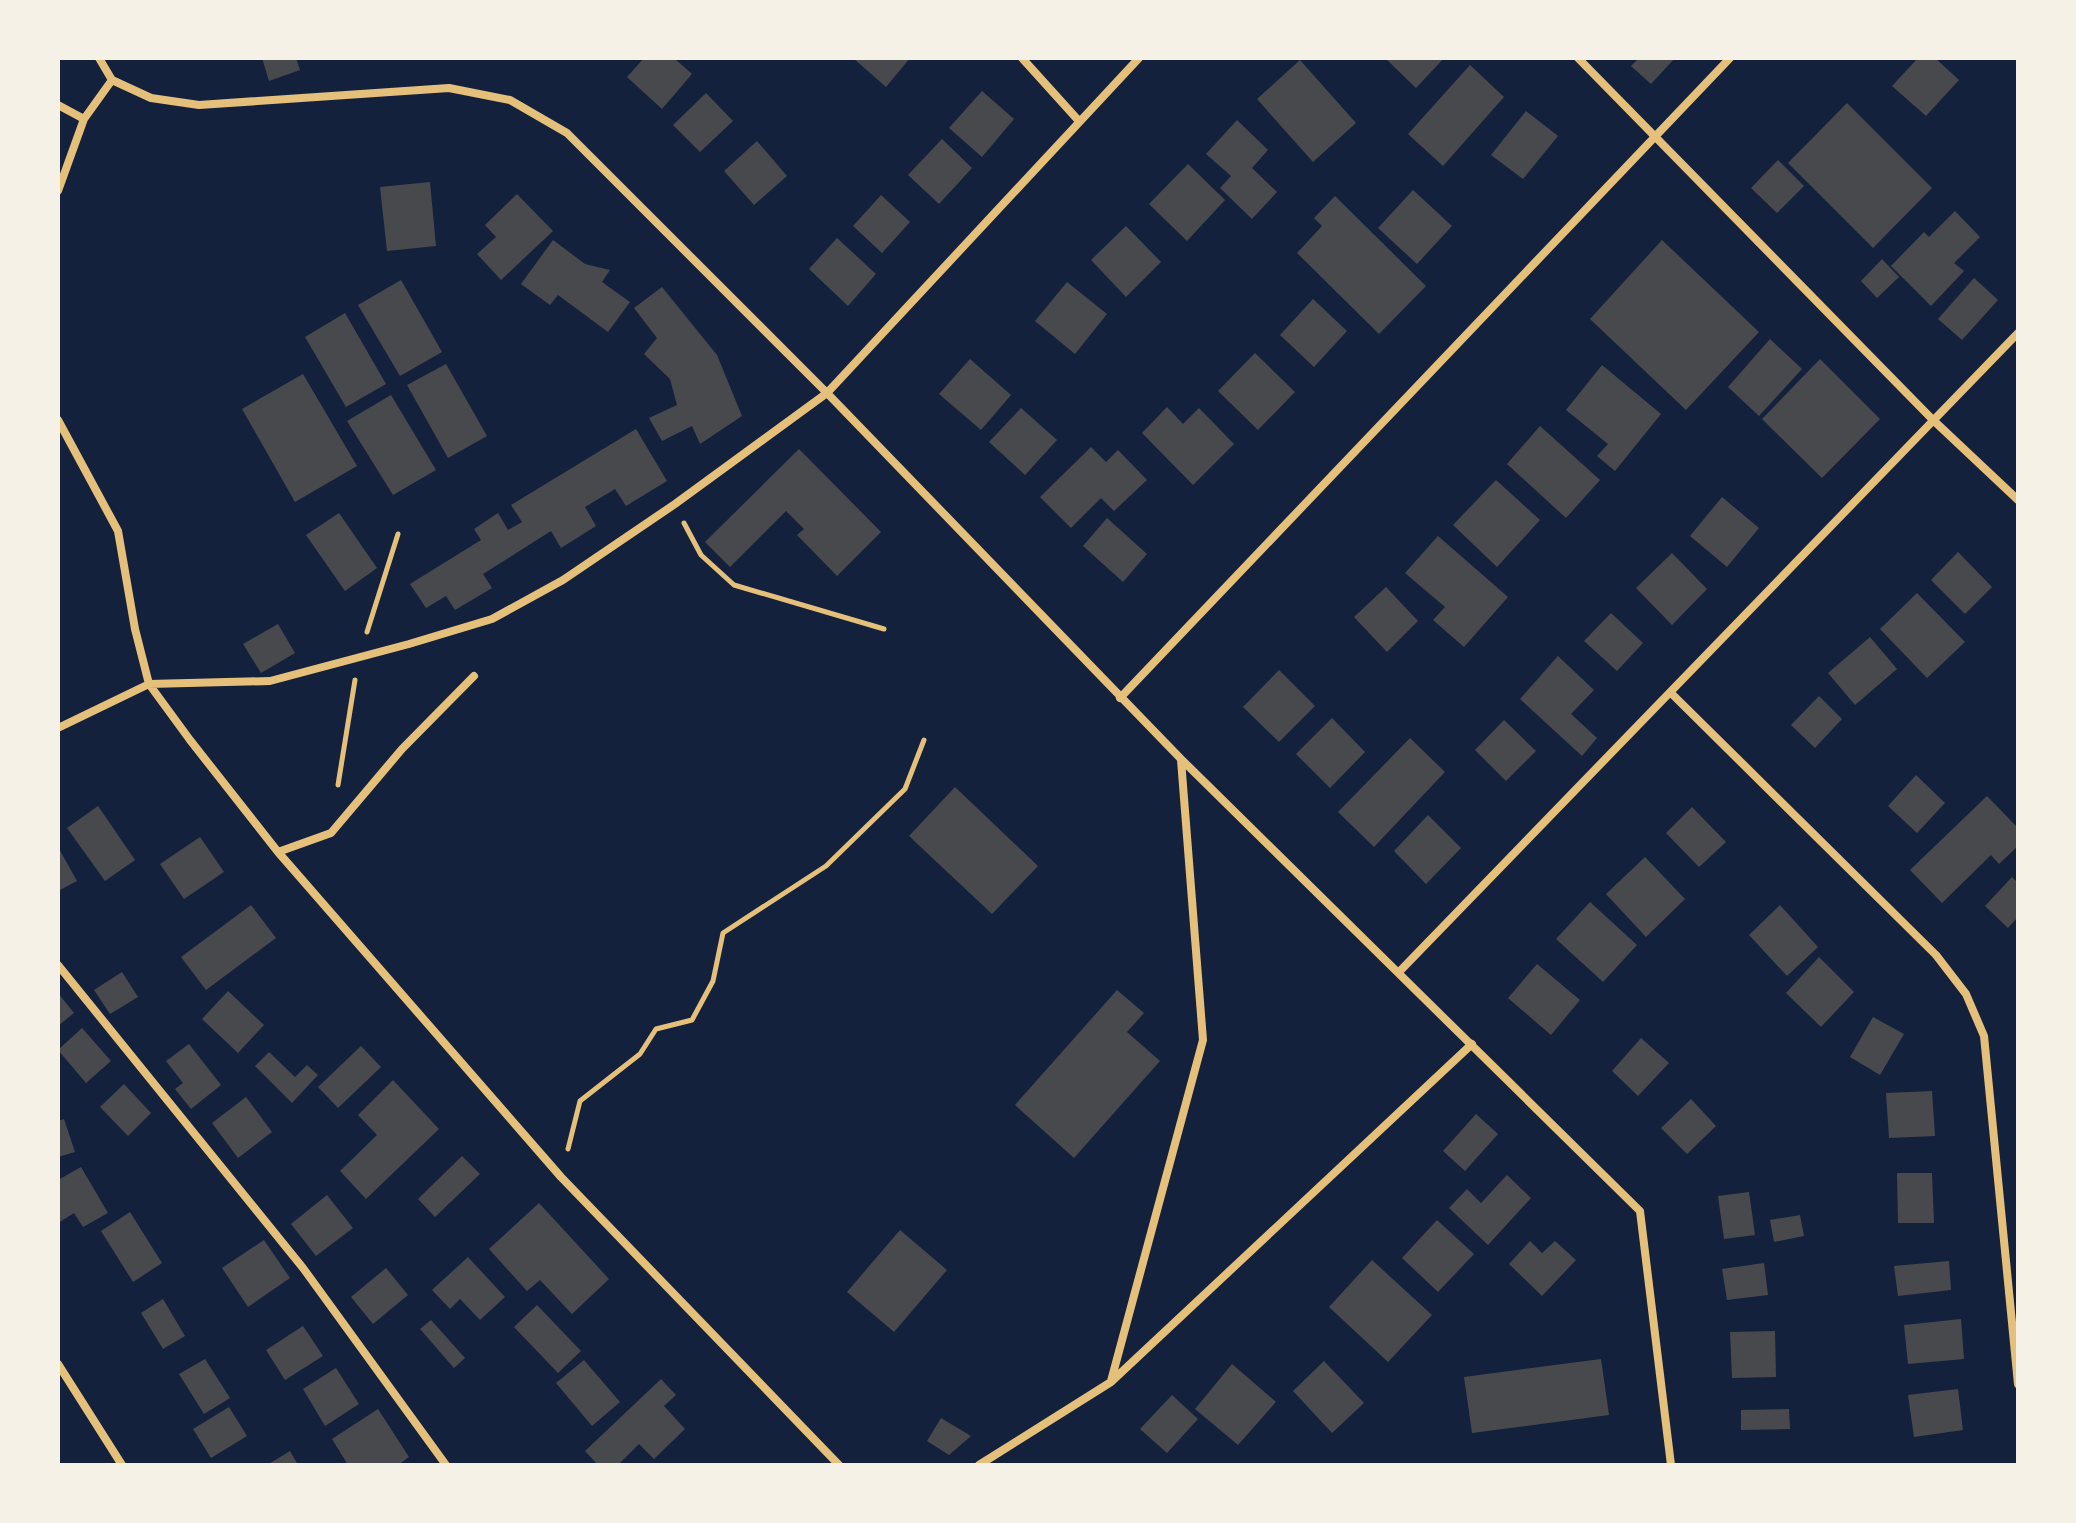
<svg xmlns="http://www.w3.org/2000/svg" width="2076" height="1523" viewBox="0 0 2076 1523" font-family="Bitter,serif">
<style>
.building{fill:#48494c}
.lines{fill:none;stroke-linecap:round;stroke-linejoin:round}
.path{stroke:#e5c07b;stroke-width:5}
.minor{stroke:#e5c07b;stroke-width:8}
</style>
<rect width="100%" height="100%" fill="#14213d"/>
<path class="building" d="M262 58H296L300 70 269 81Z
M644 58H674L692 74 662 109 627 77Z
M853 58H910L886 87Z
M1385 58H1444L1416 88Z
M1639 58H1675L1651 84 1631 66Z
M1918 58H1935L1959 80 1926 116 1892 86Z
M1300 60 1356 123 1313 162 1257 99Z
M1470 65 1504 97 1443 166 1408 134Z
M982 91 1014 119 982 157 949 128Z
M706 93 733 121 700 152 673 125Z
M1847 103 1932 188 1873 248 1788 163Z
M1526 111 1558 136 1523 179 1491 155Z
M1237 120 1268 150 1252 168 1277 192 1252 219 1220 188 1231 176 1206 154Z
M942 139 972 168 939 204 908 175Z
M757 141 787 176 754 205 724 171Z
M1778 160 1804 186 1777 213 1751 188Z
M1188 164 1225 200 1187 241 1149 204Z
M430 182 436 246 387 251 380 187Z
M1413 190 1452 226 1417 264 1378 228Z
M517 194 553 231 501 280 477 254 496 237 485 225Z
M881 195 910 222 882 253 853 226Z
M1335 196 1426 286 1379 334 1297 253 1322 226 1314 218Z
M1955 211 1980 237 1954 263 1964 271 1931 306 1891 266 1924 232 1929 237Z
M1126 226 1161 262 1126 297 1091 260Z
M837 238 876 274 848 306 809 269Z
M553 240 585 264 610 270 602 282 630 302 608 332 558 295 550 305 521 284Z
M1662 240 1759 332 1686 410 1590 319Z
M1882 259 1899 277 1877 298 1861 281Z
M1974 278 1998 300 1962 340 1938 319Z
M401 280 442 352 400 376 358 305Z
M1067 282 1107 314 1075 354 1035 321Z
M662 287 717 355 742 416 700 444 692 426 662 441 649 418 677 405 670 379 644 354 657 338 634 308Z
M1313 299 1347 331 1314 367 1280 335Z
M345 313 386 384 346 407 305 337Z
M1770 339 1802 369 1759 416 1728 387Z
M1255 353 1295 392 1258 430 1218 391Z
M970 359 1011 395 981 430 939 394Z
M1820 359 1880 419 1822 478 1762 419Z
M446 364 487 436 448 458 407 385Z
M1602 365 1661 414 1615 471 1597 456 1608 444 1566 410Z
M303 374 357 466 295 502 242 409Z
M391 395 436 470 393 495 347 421Z
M1167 407 1183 424 1199 408 1234 444 1193 485 1142 433Z
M1021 408 1057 440 1025 475 989 442Z
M1540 426 1600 480 1566 518 1507 464Z
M636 429 667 481 626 506 615 489 585 507 596 526 561 548 551 531 483 574 492 588 455 610 446 596 426 608 410 584 481 540 474 529 498 513 508 530 522 522 511 505Z
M1091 447 1106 462 1118 450 1147 480 1114 511 1101 498 1071 528 1040 497Z
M799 449 881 532 837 576 797 535 804 529 786 511 730 567 705 542Z
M1496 480 1540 520 1497 567 1453 525Z
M1722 497 1759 528 1727 567 1690 536Z
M339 513 377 568 345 591 306 535Z
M1107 518 1147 554 1123 582 1083 546Z
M1438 536 1508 597 1464 647 1433 620 1445 607 1405 573Z
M1958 552 1992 587 1965 614 1931 580Z
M1672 553 1707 589 1672 625 1636 588Z
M1386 587 1418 621 1387 652 1354 617Z
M1917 593 1965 642 1927 678 1880 629Z
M1611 613 1643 643 1617 671 1584 641Z
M278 624 295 653 261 673 243 644Z
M1870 637 1897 669 1855 705 1828 673Z
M1558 656 1594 690 1571 714 1597 738 1582 756 1520 699Z
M1279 670 1315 706 1279 742 1243 707Z
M1819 696 1842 719 1815 748 1791 725Z
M1332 718 1365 752 1330 788 1296 754Z
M1504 720 1536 751 1506 781 1475 750Z
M1410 738 1445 772 1374 847 1338 812Z
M1916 775 1945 803 1917 833 1888 806Z
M955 787 1038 866 992 914 909 836Z
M1987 796 2018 828V846L1999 864 1991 855 1942 903 1910 870Z
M98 806 135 860 105 881 67 828Z
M1692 807 1726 842 1699 867 1666 833Z
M1428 815 1461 848 1426 884 1394 851Z
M200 837 224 872 184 899 160 864Z
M58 847 77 881 58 891Z
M1645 857 1685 899 1646 937 1606 894Z
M2012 877 2018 883V917L2008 928 1985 906Z
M1590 902 1637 945 1603 982 1556 939Z
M251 905 276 938 206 990 181 957Z
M1780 905 1818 947 1787 976 1749 935Z
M1819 957 1854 992 1821 1027 1786 993Z
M1537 964 1580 1000 1551 1035 1508 998Z
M122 972 138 997 110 1014 94 990Z
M1117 990 1144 1013 1127 1032 1160 1061 1074 1158 1015 1105Z
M228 991 264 1025 238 1053 202 1019Z
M58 993 74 1013 58 1026Z
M1873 1017 1904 1034 1880 1075 1850 1057Z
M82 1028 111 1061 86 1083 58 1050Z
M1641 1038 1669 1063 1638 1096 1612 1071Z
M189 1044 221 1085 191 1109 175 1089 183 1083 166 1061Z
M361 1046 381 1067 338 1108 318 1087Z
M269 1052 295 1077 307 1065 318 1075 292 1103 255 1066Z
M393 1080 439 1129 366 1199 340 1171 377 1135 358 1115Z
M124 1084 151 1113 128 1136 100 1107Z
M1932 1091 1935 1136 1889 1138 1886 1093Z
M246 1097 272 1132 238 1158 212 1123Z
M1691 1099 1716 1126 1687 1154 1661 1128Z
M1476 1114 1498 1134 1465 1171 1443 1151Z
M64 1119 75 1152 58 1157V1121Z
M462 1156 480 1174 435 1217 418 1199Z
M81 1167 108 1213 83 1227 74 1213 58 1223V1180Z
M1897 1173H1932L1934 1223H1898Z
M1507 1175 1531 1198 1488 1245 1449 1208 1467 1189 1481 1203Z
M1749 1192 1755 1235 1724 1239 1718 1196Z
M327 1195 353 1228 316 1256 291 1224Z
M539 1203 609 1279 572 1314 540 1280 527 1291 489 1249Z
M130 1212 162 1263 133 1282 101 1231Z
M1800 1215 1804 1236 1774 1242 1770 1220Z
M1437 1220 1474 1254 1438 1292 1402 1258Z
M900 1230 947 1270 894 1332 847 1292Z
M264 1240 290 1278 248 1307 222 1268Z
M1530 1241 1542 1253 1555 1241 1576 1260 1542 1296 1509 1264Z
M468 1257 505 1297 480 1320 460 1299 450 1309 432 1290Z
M1372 1260 1432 1315 1388 1362 1329 1307Z
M1949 1261 1951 1290 1898 1296 1894 1266Z
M1764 1263 1768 1295 1727 1300 1722 1269Z
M386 1268 408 1295 373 1324 351 1297Z
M163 1299 185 1336 163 1349 141 1313Z
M537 1305 581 1351 558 1373 514 1327Z
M1961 1319 1964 1359 1908 1364 1904 1325Z
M431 1320 465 1358 454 1368 420 1329Z
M303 1326 323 1356 285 1380 266 1350Z
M1775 1331 1776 1377 1732 1378 1730 1332Z
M205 1359 230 1398 204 1414 179 1374Z
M1601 1359 1609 1415 1472 1433 1464 1377Z
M584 1360 620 1402 592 1426 556 1383Z
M1324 1361 1364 1403 1332 1433 1293 1391Z
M1232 1364 1276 1402 1238 1445 1195 1409Z
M336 1368 359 1404 325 1426 303 1389Z
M661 1379 676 1395 664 1406 685 1429 654 1459 639 1444 618 1465H598L585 1451Z
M1958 1389 1963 1430 1914 1437 1908 1395Z
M1172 1395 1198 1419 1167 1453 1140 1429Z
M229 1407 247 1436 211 1458 193 1429Z
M378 1409 409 1457 398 1465H348L332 1439Z
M1789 1409 1790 1429 1741 1430V1410Z
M941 1418 971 1436 949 1455 927 1441Z
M290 1451 298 1465H267Z"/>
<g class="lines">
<path class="path" d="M684 523 701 555 734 585 884 629
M367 632 398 534
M338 785 355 680
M568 1149 580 1101 640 1054 656 1029 692 1020 713 981 723 933 826 866 905 789 924 740"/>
<path class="minor" d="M99 58 112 80 151 98 199 105 449 88 510 100 567 133 827 393 1181 759 1640 1211 1671 1465
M1022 58 1078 120
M1578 58 1932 419 2018 500
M58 105 84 119
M58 191 84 119 112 80
M58 420 118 531 135 629 149 684 190 740 278 852 561 1177 839 1465
M1671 693 1936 955 1966 994 1984 1036 2018 1384
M1120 698 1730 58
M58 728 149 684 270 681 409 644 492 619 563 580 675 504 827 393 1139 58
M278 852 331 833 402 749 474 676
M58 965 303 1268 446 1465
M1400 971 2018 333
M58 1364 122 1465
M1111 1381 1203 1040 1181 760
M979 1465 1111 1382 1472 1044"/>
</g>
<rect width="2076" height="1523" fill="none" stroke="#f6f1e7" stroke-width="120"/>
</svg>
